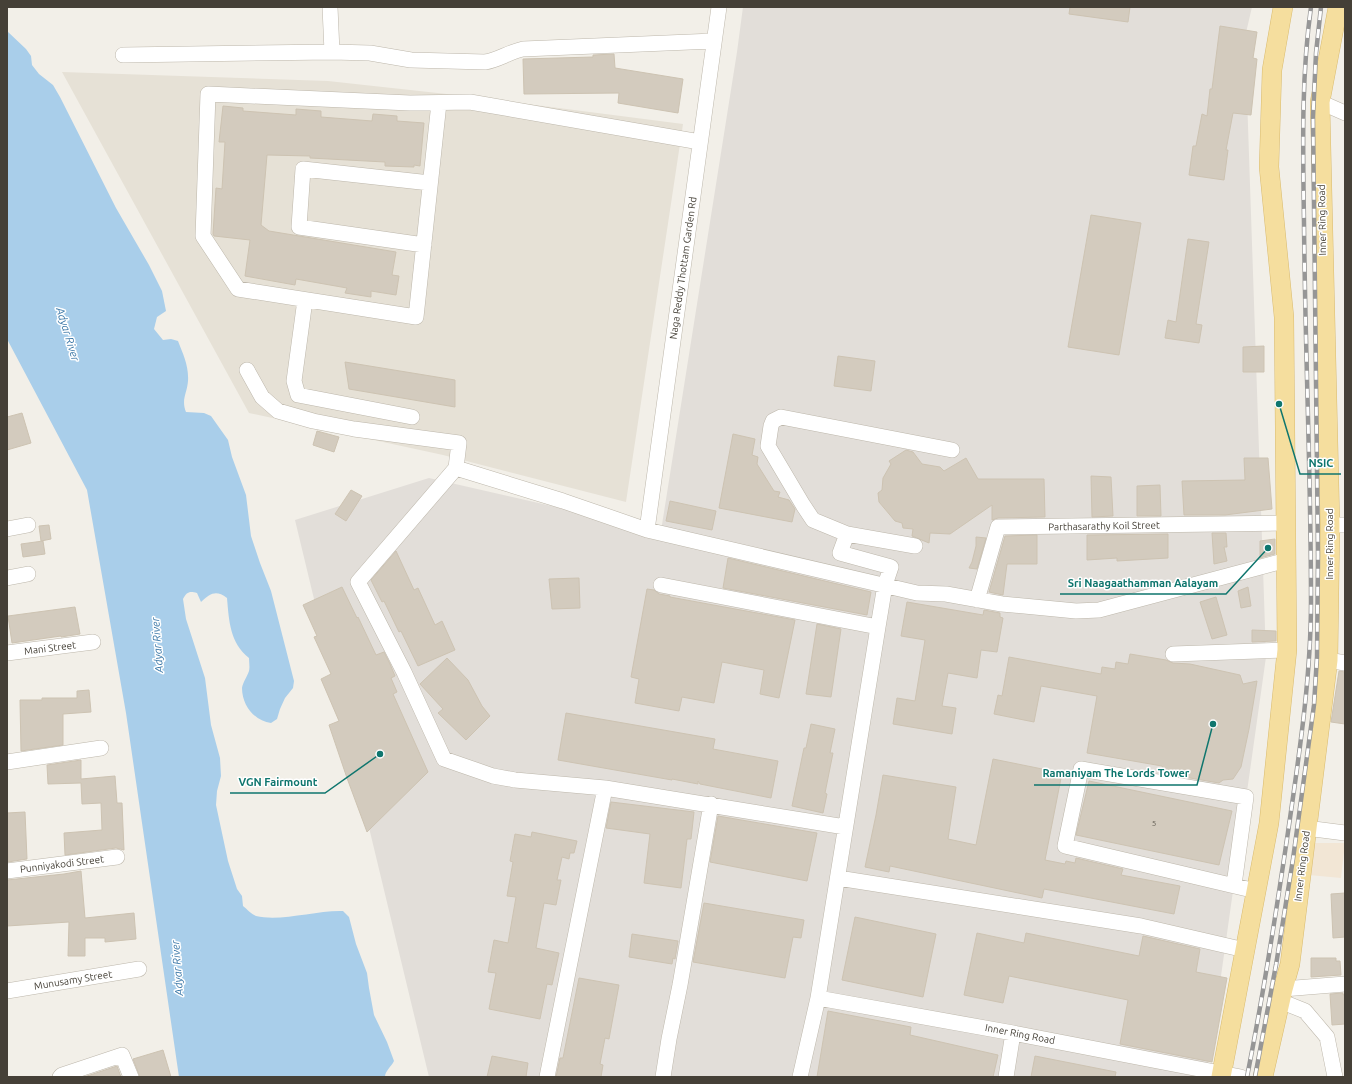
<svg xmlns="http://www.w3.org/2000/svg" width="1352" height="1084" viewBox="0 0 1352 1084" font-family="Ubuntu,sans-serif">
<style>
.residential{fill:#e6e1d6}
.commercial{fill:#f2e6d5}
.industrial{fill:#e2ded9}
.water{fill:#a9ceea}
.building{fill:#d3cbbe;stroke:#cdc3b2}
.lines{fill:none;stroke-linecap:round;stroke-linejoin:round}
.minor-casing{stroke:#bdb7ab;stroke-width:16}
.major-casing{stroke:#d9bb6f;stroke-width:20}
.minor{stroke:#fff;stroke-width:15}
.major{stroke:#f5de9e;stroke-width:19}
.rail-casing{stroke:#969696;stroke-width:4.5}
.rail{stroke:#fff;stroke-width:3;stroke-dasharray:9;stroke-linecap:butt}
.labels{text-anchor:middle;dominant-baseline:central;stroke-width:3;stroke-linejoin:round;paint-order:stroke}
.number-label{font-size:8px;fill:#686359}
.street-label{font-size:10px;fill:#454037;stroke:#fff}
.water-label{font-size:11px;font-style:italic;fill:#3a77a7;stroke:#fff}
.leader{fill:none;stroke:#0f766e;stroke-width:1.5}
.callout-dot{fill:#0f766e;stroke:#fff;stroke-width:1.5}
.callout-label{font-size:11px;text-anchor:middle;font-weight:bold;fill:#0f766e;stroke:#fff;stroke-width:3;stroke-linejoin:round;paint-order:stroke}
</style>
<rect width="100%" height="100%" fill="#f2efe8"/>
<path class="residential" d="M62 72 328 81 474 97 683 124 626 502 443 455 249 413Z"/>
<path class="commercial" d="M1313 843H1345L1341 878 1309 875Z"/>
<path class="industrial" d="M743 7H1252L1245 37 1266 657 1210 1054 1205 1077H429L295 520 429 478 661 531 737 52Z"/>
<path class="water" d="M7 31 26 49 31 56 32 65 39 74 53 85 60 97 116 208 149 265 162 291 166 311 157 317 154 329 163 340 171 339 178 341C183 354 189 366 188 381 187 394 181 399 186 412L204 413 211 416 228 440 232 457 246 495 251 536 260 563 271 591 294 681 293 688 285 698 280 709 277 719 271 723C255 721 242 706 242 688 243 682 247 677 249 671 250 667 249 662 249 658 230 643 229 621 227 598 216 590 211 593 201 602L197 593C189 591 187 592 183 599L186 619 205 678 211 725 220 758 221 776 217 791 216 805 228 861 237 889 242 896 243 906C247 909 251 914 256 916 281 922 316 910 343 911L349 917 356 944 367 973 369 988 374 1015 387 1042 394 1061C391 1067 385 1071 385 1077H179L126 713 87 490 7 339Z"/>
<path class="building" d="M1070 7H1130L1128 22 1069 14Z
M1220 26 1257 32 1253 58 1257 59 1251 115 1233 113 1226 150H1228L1224 180 1189 175 1193 146H1196L1202 114 1207 116 1210 89H1212Z
M614 54 615 68 683 79 678 113 618 103 619 93 524 94 523 59 593 57V55Z
M223 106 243 108V111L296 115V109L321 111V117L372 121 373 114 397 116V121L424 123 420 166 414 165V167L385 166V162L310 158V156L267 155 261 225 269 231 396 252 392 275 399 276 396 295 371 291V297L345 293 347 288 296 279 295 285 245 276 250 240 214 236 213 234 216 188 222 189 225 142H219Z
M1091 215 1141 223 1119 355 1068 347Z
M1188 239 1209 242 1196 324 1202 325 1199 343 1165 338 1168 320 1176 322Z
M1264 346V372H1243V347Z
M838 356 875 361 871 391 834 386Z
M345 362 455 380V407L349 389Z
M22 413 31 443 7 450V417Z
M317 431 339 437 334 452 313 445Z
M733 434 755 439 752 455 758 457 757 464 774 491 780 492 778 497 789 500 795 509 792 522 719 508Z
M906 450 913 452 922 464 940 467 944 471 966 458 978 479H1044L1045 517 998 518 992 520V505L950 534 930 533 929 543 912 536 913 529 903 528 902 523 895 521 879 502 878 493 882 490 883 478 891 464 889 461Z
M1244 458H1268L1272 509 1225 515H1184L1182 481 1245 480Z
M1091 476 1111 477 1113 516 1092 517Z
M1160 485 1161 516H1137V486Z
M351 490 362 496 346 521 335 514Z
M670 501 716 511 712 530 666 521Z
M49 525 51 539 41 541 39 526Z
M1212 533H1226L1227 547H1224L1227 561 1214 564Z
M1168 534V558L1117 561V558L1087 560V535Z
M1037 535V564H1007L1003 595 989 592 1005 536Z
M976 537 986 538 977 569 969 568 972 562 976 546Z
M1275 539V554L1260 558V541Z
M43 541 45 554 23 557 21 544Z
M396 551 414 590 418 588 435 625 442 621 455 650 418 666 401 631 399 632 384 601 382 602 371 580Z
M728 558 871 592 867 615 723 588Z
M579 578 580 608 552 609 549 579Z
M342 587 357 618 358 617 376 655 384 652 390 664 395 676 391 678 397 692 393 694 428 772 367 832 347 778 329 725 339 721 321 679 331 674 314 637 317 636 303 605Z
M1248 587 1251 606 1241 608 1238 591Z
M647 589 654 590 659 594 670 596V597L795 620 779 698 760 694 764 670 722 662 714 703 682 697 679 711 635 703 639 679 631 677Z
M1216 597 1227 635 1212 639 1200 602Z
M907 602 983 615 984 610 1000 613V617L1003 618 997 652 981 650 977 678 948 673 942 706 956 708 952 734 893 724 897 698 915 701 925 640 901 636Z
M75 607 80 634 61 637V636L12 643 8 616Z
M817 624 841 629 831 697 806 694Z
M1252 630 1276 631V641L1252 642Z
M1130 654 1166 660 1173 663 1190 664 1240 675 1243 684 1257 681 1249 729 1241 767 1233 779 1223 780 1219 783 1167 774 1162 766 1087 753 1097 696 1041 686 1034 722 994 714 998 695 1002 696 1009 657 1101 674 1102 667 1115 669 1116 662 1128 664Z
M447 658 468 680 482 706 490 716 466 740 438 713 443 709 420 684Z
M1339 671 1345 672V724L1331 722Z
M89 690 91 712 63 714V745L21 751 20 700H42V698H77V691Z
M566 713 715 739 713 749 778 761 771 798 700 784 698 781V784L672 779V780L558 760Z
M811 724 835 729 830 753H833L825 793 827 794 823 813 792 806 804 748H806Z
M993 759 1062 773 1045 860 1065 864 1066 861 1075 863 1076 858 1123 869 1121 875 1180 886 1174 914 1044 889 1042 898 890 866 889 872 865 867 876 815 883 775 956 787 948 839 976 845Z
M81 760V779L115 776 117 803H122L124 850 116 848 65 855 64 833 102 830 101 803 82 804 81 783 48 784 47 765Z
M1089 781 1232 811 1219 865 1076 835Z
M611 802 694 812 691 839H687L681 888 644 883 650 834 606 828Z
M25 812 27 859 8 862 7 813Z
M718 816 817 833 807 881 710 862Z
M532 832 577 841 574 853H570L569 859 562 857 557 880H561L556 905 544 903 536 948 559 953 552 985 547 984 540 1019 489 1009 496 973 488 972 494 940 508 943 516 897 507 896 513 862 510 861 515 834 531 837Z
M81 871 85 918 134 913 136 939 105 942V938H85V956H68L69 922 7 926V880L64 874Z
M1345 893V937L1333 938 1331 894Z
M704 903 804 920 801 938 793 937 785 978 693 962Z
M855 917 936 934 923 997 842 980Z
M977 933 1024 943 1026 933 1139 956 1143 936 1200 949 1196 972 1227 978 1212 1062 1120 1044 1128 1000 1009 976 1003 1003 964 995Z
M632 934 678 941 675 959 673 958 672 964 629 957Z
M1311 958H1336V961H1340L1341 975 1311 977Z
M579 978 619 985 609 1039 605 1038 600 1064 603 1065 601 1077H556L560 1058H563Z
M1343 993V995L1345 994V1024L1332 1025 1330 994Z
M828 1011 911 1027 910 1035 998 1055 993 1077H817Z
M163 1050 171 1077H140L133 1059Z
M492 1056 528 1063 526 1077H487Z
M1035 1056 1116 1072 1115 1077H1031Z
M117 1066 121 1077H84Z"/>
<g class="lines">
<g class="minor-casing">
<path id="minor" d="M330 7 332 52
M123 55 332 52 370 53 411 60 485 62C498 60 509 52 523 49L714 41
M1320 102 1345 113
M439 103 416 317 238 289 203 236 208 94 410 103 470 102 700 142
M424 245 299 227 303 169 430 183
M305 300 294 381 298 395 412 417
M247 370 262 397 278 411 313 421 354 429 459 443 456 468
M1330 525H1345
M7 529 28 525
M647 530 719 7
M847 534 915 546
M7 578 28 574
M661 585 878 627
M977 600 998 527 1286 523
M7 653 93 642
M1173 654 1287 650
M1328 660 1345 663
M7 762 101 748
M845 827 605 788 515 780 493 776 444 759 404 672 358 582 456 468 563 501 647 530 917 593 946 594 1002 604 1076 611 1099 610 1287 560
M1306 828 1345 833
M7 871 117 857
M838 878 1141 926 1245 950
M1234 885 1246 797 1081 769 1065 846 1256 891
M1283 989 1345 984
M7 991 139 969
M818 998 1013 1033 1241 1077
M1280 1001 1305 1011 1327 1037 1335 1077
M60 1077 62 1075 122 1055 131 1077
M547 1077 605 788
M663 1077 669 1039 680 985 711 804
M800 1077 818 998 878 627 885 585 891 567 840 553 847 534 813 520 803 505 768 446 771 426 773 421 781 417 952 450
M1006 1077 1013 1033"/>
</g>
<g class="major-casing">
<path id="major" d="M1221 1077 1269 823 1287 650 1284 317 1269 167 1272 70 1283 7
M1263 1077 1283 989 1290 964 1328 660 1330 525 1320 102 1338 7"/>
</g>
<use href="#minor" class="minor"/>
<use href="#major" class="major"/>
<g class="rail-casing">
<path id="rail" d="M1247 1077C1263 996 1276 914 1288 832 1299 756 1311 678 1311 601 1311 475 1305 349 1304 223 1303 151 1301 78 1311 7
M1255 1077 1276 965 1293 859 1314 705 1317 657 1318 556 1313 117 1316 53 1321 7"/>
</g>
<use href="#rail" class="rail"/>
</g>
<g class="labels">
<g class="number-label">
<text x="1154" y="823">5</text>
</g>
<g class="street-label">
<text transform="translate(1322 220) rotate(-91)">Inner Ring Road</text>
<text transform="translate(683 268) rotate(-82)">Naga Reddy Thottam Garden Rd</text>
<text transform="translate(1104 526) rotate(-1)">Parthasarathy Koil Street</text>
<text transform="translate(1329 544) rotate(-90)">Inner Ring Road</text>
<text transform="translate(50 648) rotate(-7)">Mani Street</text>
<text transform="translate(62 864) rotate(-7)">Punniyakodi Street</text>
<text transform="translate(1302 866) rotate(-83)">Inner Ring Road</text>
<text transform="translate(73 980) rotate(-9)">Munusamy Street</text>
<text transform="translate(1020 1034) rotate(11)">Inner Ring Road</text>
</g>
<g class="water-label">
<text transform="translate(68 334) rotate(73)">Adyar River</text>
<text transform="translate(157 645) rotate(-94)">Adyar River</text>
<text transform="translate(177 968) rotate(-94)">Adyar River</text>
</g>
</g>
<path class="leader" d="M1279 404L1300 474H1341M1268 548L1226 594H1060M1213 724L1197 785H1034M380 754L325 793H230"/>
<g class="callout-dot">
<circle cx="1279" cy="404" r="4"/>
<circle cx="1268" cy="548" r="4"/>
<circle cx="1213" cy="724" r="4"/>
<circle cx="380" cy="754" r="4"/>
</g>
<g class="callout-label">
<text x="1321" y="467">NSIC</text>
<text x="1143" y="587">Sri Naagaathamman Aalayam</text>
<text x="1116" y="777">Ramaniyam The Lords Tower</text>
<text x="278" y="786">VGN Fairmount</text>
</g>
<rect width="1352" height="1084" fill="none" stroke="#454037" stroke-width="16"/>
</svg>
